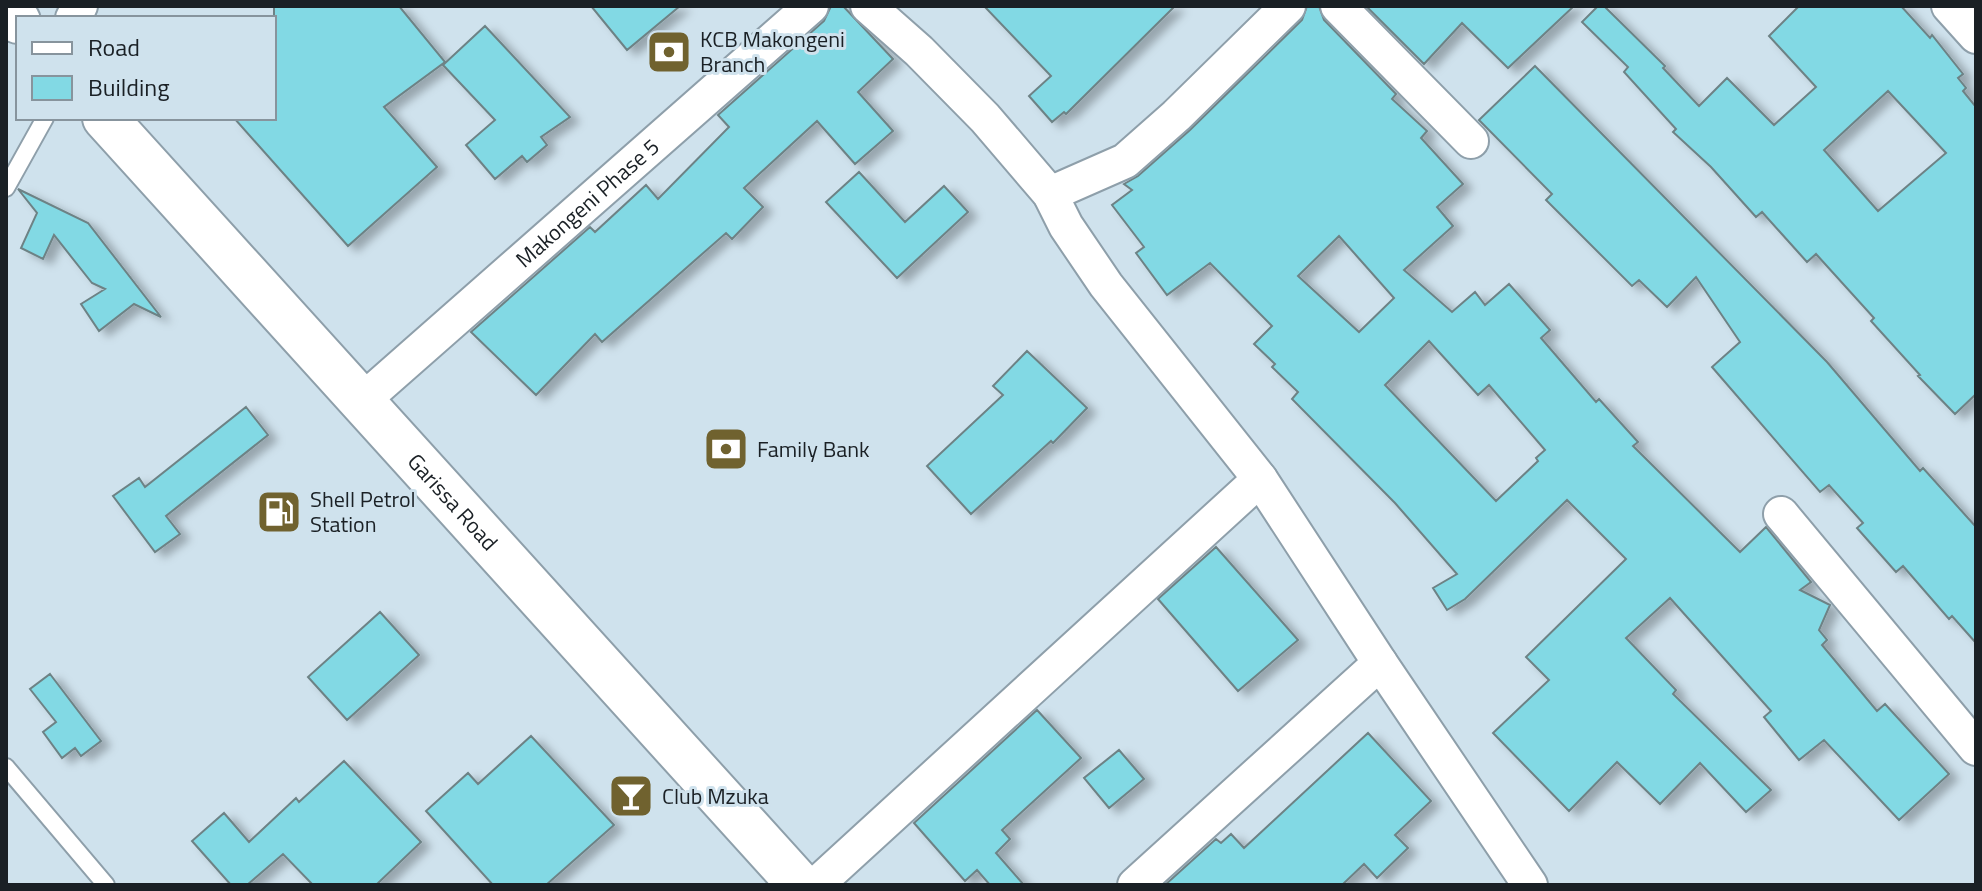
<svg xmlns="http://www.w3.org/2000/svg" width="1982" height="891" viewBox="0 0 1982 891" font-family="'Titillium Web',sans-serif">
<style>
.building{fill:#82d9e4;stroke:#6d8285;stroke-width:2;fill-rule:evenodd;filter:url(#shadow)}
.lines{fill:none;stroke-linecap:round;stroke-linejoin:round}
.service-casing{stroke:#8e9faa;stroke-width:20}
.minor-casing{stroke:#8e9faa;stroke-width:38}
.trunk-casing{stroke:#8e9faa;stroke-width:48}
.service{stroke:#fff;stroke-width:16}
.minor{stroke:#fff;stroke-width:34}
.trunk{stroke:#fff;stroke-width:44}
.labels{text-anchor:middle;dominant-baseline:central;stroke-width:6;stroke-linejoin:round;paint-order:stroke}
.poi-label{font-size:22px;fill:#1a2025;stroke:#cfe2ed;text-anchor:start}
.street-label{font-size:22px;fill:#1a2025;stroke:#cfe2ed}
</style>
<defs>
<filter id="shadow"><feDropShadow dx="9" dy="5" stdDeviation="4" flood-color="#0004"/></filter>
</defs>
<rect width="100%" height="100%" fill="#cfe2ed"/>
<path class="building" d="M274 6H399L445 62 384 107 437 167 348 246 234 118H274Z
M591 6H680L627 50Z
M831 6H843L893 59 858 92 893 131 855 164 817 121 744 188 763 207 732 239 726 233 602 342 595 334 536 395 471 332 590 227 595 232 646 185 658 199 729 127 718 115 824 21Z
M984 6H1175L1066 114 1064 112 1052 122 1029 96 1051 76Z
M1307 6H1319L1324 20 1396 94 1392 99 1427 131 1421 138 1463 184 1437 207 1453 226 1404 270 1452 312 1475 292 1485 305 1509 284 1550 330 1541 338 1596 402 1599 399 1638 442 1633 446 1740 552 1766 527 1811 582 1800 590 1830 605 1819 630 1827 640 1822 645 1877 711 1885 704 1949 774 1899 820 1824 740 1799 760 1764 717 1771 711 1670 598 1626 638 1676 690 1673 694 1771 790 1746 812 1700 763 1660 804 1617 762 1569 811 1493 733 1549 680 1526 657 1626 559 1567 500 1465 599 1447 610 1433 588 1457 574 1395 503 1292 399 1298 392 1272 367 1275 364 1254 344 1272 326 1210 263 1167 295 1136 253 1144 247 1112 205 1132 190 1124 184 1138 176 1190 130 1302 20ZM1339 236 1394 298 1359 332 1298 276ZM1429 341 1478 395 1489 385 1545 450 1536 458 1538 461 1496 501 1385 385Z
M1366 6H1574L1508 68 1462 23 1424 64Z
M1598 6H1604L1665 66 1663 68 1699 106 1727 78 1774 125 1816 87 1769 36 1799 6H1901L1930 38 1932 35 1963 74 1958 78 1966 88 1963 91 1976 107V394L1955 414 1918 376 1920 375 1871 321 1874 318 1816 254 1807 262 1762 212 1756 217 1711 167 1673 132 1676 129 1624 72 1628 67 1582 22ZM1888 91 1946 153 1878 211 1824 150Z
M485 26 570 117 541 137 547 145 527 162 522 156 495 179 466 145 495 120 443 65Z
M1535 66 1827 362 1920 471 1923 468 1976 527V643L1952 616 1949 619 1903 566 1896 572 1857 528 1863 523 1829 485 1820 492 1712 367 1740 342 1696 277 1667 307 1639 280 1632 286 1546 200 1552 194 1479 120Z
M859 172 905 222 944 186 968 212 897 278 826 202Z
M18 189 88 223 161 317 134 304 99 331 81 304 105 289 92 283 54 235 43 259 21 248 37 213Z
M1027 351 1087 408 1053 443 1051 441 971 514 927 466 1003 395 993 386Z
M246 407 268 435 166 516 180 534 155 552 113 496 139 478 145 487Z
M1216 547 1298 640 1238 691 1158 599Z
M380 612 419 655 347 720 308 677Z
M50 674 101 741 81 756 75 748 62 758 43 732 56 722 30 689Z
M1037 710 1081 758 1002 830 1010 839 996 853 1024 885H990L977 870 965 881 914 823Z
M1368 733 1431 801 1395 835 1408 848 1377 878 1364 864 1342 885H1165L1216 839 1221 843 1231 834 1244 848Z
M531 736 614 825 546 885H493L426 811 468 773 478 784Z
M1119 750 1144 779 1109 808 1084 778Z
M344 761 421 842 376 885H313L283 854 247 885H231L192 841 224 813 249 842 296 798 299 802Z"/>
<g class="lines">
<g class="service-casing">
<path id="service" d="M6 188 45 118
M6 767 106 885"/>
</g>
<g class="minor-casing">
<g id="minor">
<path d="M868 6 919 51 985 118 1050 194 1066 226 1106 285 1260 479 1380 663 1530 885"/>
<path d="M1338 6 1471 141"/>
<path d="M1949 6 1976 36"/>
<path d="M73 18 80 6"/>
<path d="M1050 194 1125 161 1176 116 1288 6"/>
<path id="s1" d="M362 401 811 6"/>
<path d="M1781 514 1976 748"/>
<path d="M816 885 1260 479"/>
<path d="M1135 885 1380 663"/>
</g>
</g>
<g class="trunk-casing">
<g id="trunk">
<path d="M6 8 18 21"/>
<path id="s2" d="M105 118 800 885"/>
</g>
</g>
<use href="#service" class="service"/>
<use href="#minor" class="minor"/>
<use href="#trunk" class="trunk"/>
</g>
<defs>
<g id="bank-square" transform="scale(2.3)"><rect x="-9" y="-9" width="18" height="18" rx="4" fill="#70622f" stroke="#cfe2ed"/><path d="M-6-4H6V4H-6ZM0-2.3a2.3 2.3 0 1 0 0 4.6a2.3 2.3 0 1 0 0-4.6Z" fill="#fff"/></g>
<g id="fuel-square" transform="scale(2.3)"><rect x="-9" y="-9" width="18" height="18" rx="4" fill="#70622f" stroke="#cfe2ed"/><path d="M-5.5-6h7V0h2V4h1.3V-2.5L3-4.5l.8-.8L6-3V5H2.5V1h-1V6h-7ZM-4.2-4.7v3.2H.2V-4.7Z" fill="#fff"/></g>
<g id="bar-square" transform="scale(2.3)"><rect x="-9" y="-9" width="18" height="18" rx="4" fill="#70622f" stroke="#cfe2ed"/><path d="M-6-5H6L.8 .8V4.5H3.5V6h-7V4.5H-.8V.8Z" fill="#fff"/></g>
</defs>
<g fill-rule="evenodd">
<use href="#bank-square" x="669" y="52"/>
<use href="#bank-square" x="726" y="449"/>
<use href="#fuel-square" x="279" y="512"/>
<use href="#bar-square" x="631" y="796"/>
</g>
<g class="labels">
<g class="poi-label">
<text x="700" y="39">KCB Makongeni<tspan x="700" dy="25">Branch</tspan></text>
<text x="757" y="449">Family Bank</text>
<text x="310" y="499">Shell Petrol<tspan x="310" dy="25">Station</tspan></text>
<text x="662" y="796">Club Mzuka</text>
</g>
<g class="street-label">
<text stroke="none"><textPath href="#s1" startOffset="300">Makongeni Phase 5</textPath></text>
<text stroke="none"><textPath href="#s2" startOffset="518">Garissa Road</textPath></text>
</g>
</g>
<rect width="1982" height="891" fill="none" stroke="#1a2025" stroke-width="16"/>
<rect x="16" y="16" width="260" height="104" fill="#cfe2ed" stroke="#87949d" stroke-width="2"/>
<rect x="32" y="42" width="40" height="12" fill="#ffffff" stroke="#87949d" stroke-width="2"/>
<text x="88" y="56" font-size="24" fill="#1a2025">Road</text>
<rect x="32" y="76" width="40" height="24" fill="#82d9e4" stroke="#87949d" stroke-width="2"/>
<text x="88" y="96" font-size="24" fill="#1a2025">Building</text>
</svg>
